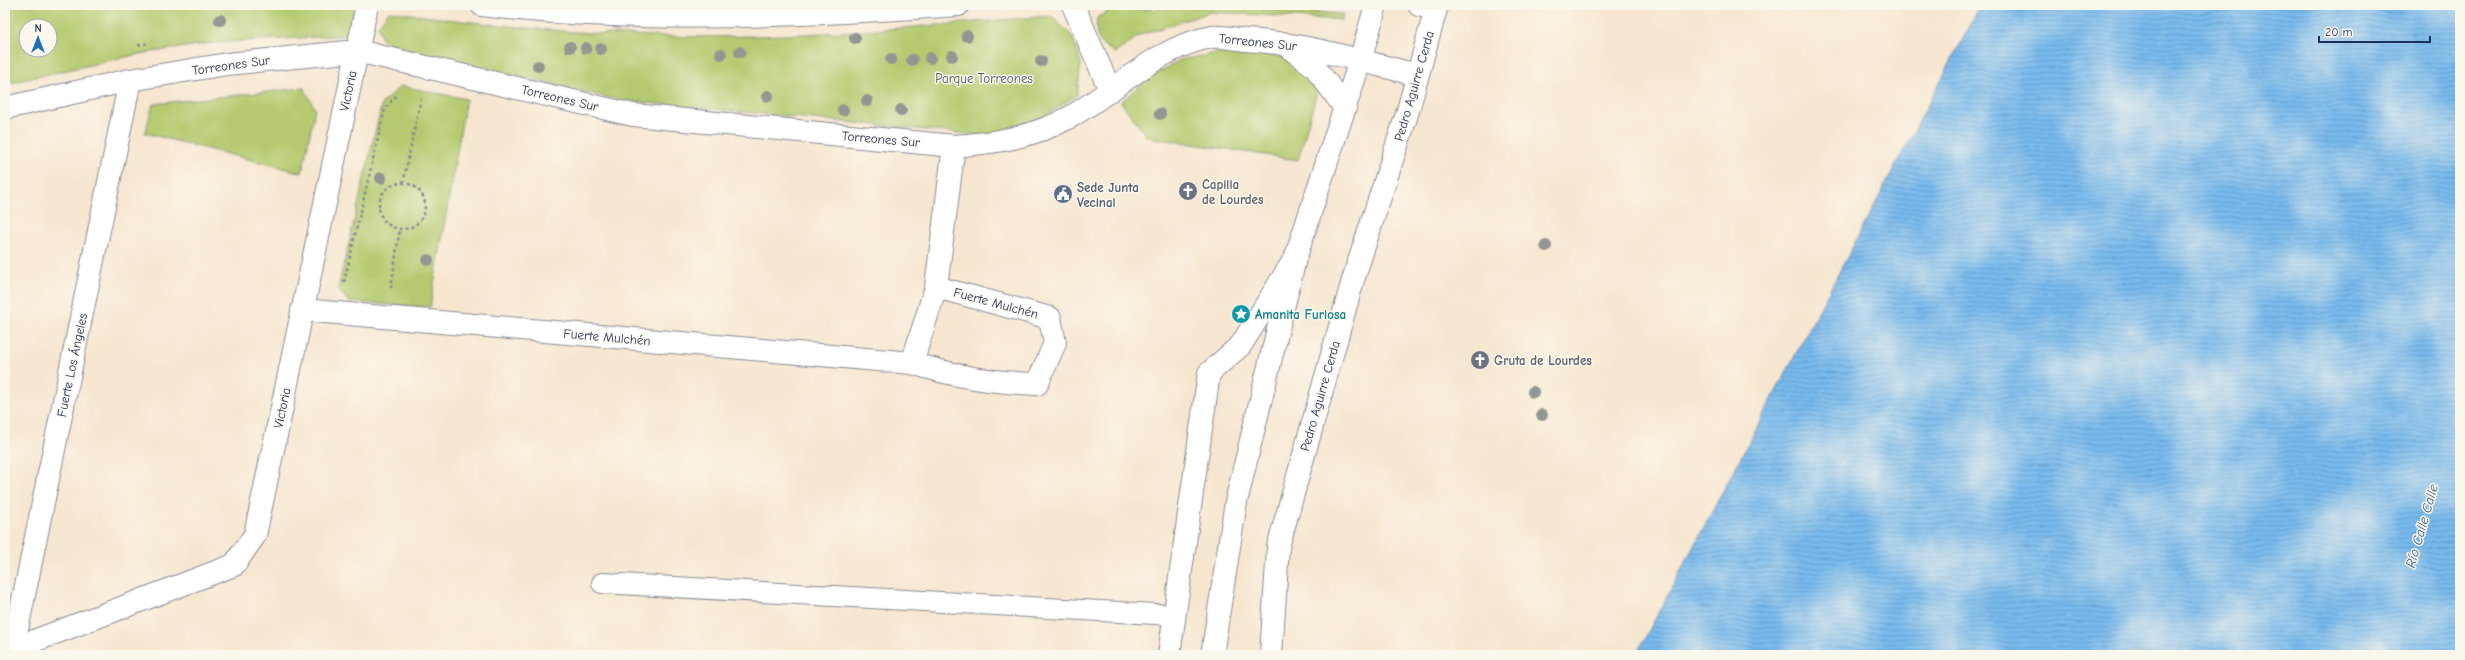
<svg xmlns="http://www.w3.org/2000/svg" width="2465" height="660" viewBox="0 0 2465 660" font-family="'Comic Neue',sans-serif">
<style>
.green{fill:#b5ca6f;stroke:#687c66;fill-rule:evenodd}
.water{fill:url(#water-rules);stroke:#4a74a6}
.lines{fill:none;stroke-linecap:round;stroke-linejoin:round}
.service-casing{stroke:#888a96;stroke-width:22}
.minor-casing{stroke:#888a96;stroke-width:24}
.trunk-casing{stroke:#888a96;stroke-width:24}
.path{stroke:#888a96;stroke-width:2.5;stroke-dasharray:3 3;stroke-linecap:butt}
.service{stroke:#fff;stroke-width:20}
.minor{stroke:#fff;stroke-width:22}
.trunk{stroke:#fff;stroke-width:22}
.tree{fill:#939793}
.labels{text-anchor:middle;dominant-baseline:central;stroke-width:3;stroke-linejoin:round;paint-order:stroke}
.street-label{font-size:13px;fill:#1b2f5e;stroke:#fbf7ec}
.park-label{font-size:13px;fill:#425662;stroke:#fbf7ec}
.worship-label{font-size:13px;font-weight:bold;fill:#5b616d;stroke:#fbf7ec;text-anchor:start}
.service-label{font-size:13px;font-weight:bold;fill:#4e5e75;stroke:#fbf7ec;text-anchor:start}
.culture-label{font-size:13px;font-weight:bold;fill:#0d838f;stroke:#fbf7ec;text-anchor:start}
.water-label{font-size:14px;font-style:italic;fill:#375989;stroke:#fbf7ec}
</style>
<defs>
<pattern id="water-rules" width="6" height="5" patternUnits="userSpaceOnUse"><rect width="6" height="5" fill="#78baed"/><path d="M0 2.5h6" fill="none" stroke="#6298c3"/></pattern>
</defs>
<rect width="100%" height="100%" fill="#fbf7ec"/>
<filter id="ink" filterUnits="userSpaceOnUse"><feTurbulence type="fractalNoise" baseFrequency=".025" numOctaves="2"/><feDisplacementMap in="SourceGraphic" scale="8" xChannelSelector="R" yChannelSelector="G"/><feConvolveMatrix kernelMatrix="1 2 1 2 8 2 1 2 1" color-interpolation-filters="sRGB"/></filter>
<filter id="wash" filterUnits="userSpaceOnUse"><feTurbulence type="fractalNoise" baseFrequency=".012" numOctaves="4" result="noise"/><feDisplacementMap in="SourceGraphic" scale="16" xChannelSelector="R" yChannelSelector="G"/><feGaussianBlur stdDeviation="0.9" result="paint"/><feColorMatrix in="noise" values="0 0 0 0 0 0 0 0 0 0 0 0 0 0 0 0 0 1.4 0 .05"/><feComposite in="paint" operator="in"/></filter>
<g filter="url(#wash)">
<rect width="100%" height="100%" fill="#f6e6cf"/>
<path class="green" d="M5 5H354L351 35 211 43 139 54 5 84ZM26 26H50V50H26Z
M1224 6 1343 14 1342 20 1211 12 1140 35 1115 53C1098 42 1095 39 1097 18L1111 10Z
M389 11C478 24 568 34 658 36 789 40 920 26 1051 16L1072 36 1081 64 1077 95 1026 128 988 136 619 100 419 53 383 41 378 26Z
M1233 50 1287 57 1318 88 1298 160 1147 137 1121 102 1146 80 1180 60Z
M401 86 466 99 430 307 349 302 338 289 382 103Z
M304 88 315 109 302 173 145 133 153 104Z"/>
<path class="water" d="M1981 5H2460V655H1636Z"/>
</g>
<g filter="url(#ink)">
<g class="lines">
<g class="service-casing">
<path id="service" d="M602 583 1173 615"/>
</g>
<g class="minor-casing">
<path id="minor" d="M482 5C641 24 800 16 958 5
M1073 5 1110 90
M1419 5 1436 9
M5 108 130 80 227 64 357 51 633 115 954 146C995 143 1034 137 1070 117 1116 91 1158 46 1212 37 1222 36 1235 39 1245 40 1304 43 1360 61 1417 75
M302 310 912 363C957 377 990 382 1037 384L1055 343 1050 318 936 287
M912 363 936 287 954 146
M13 649 130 80
M5 652 234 565 255 535 367 5
M1169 655 1209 373 1241 345 1292 263"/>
</g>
<g class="trunk-casing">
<path id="trunk" d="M1283 43 1315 67 1345 108
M1212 655 1236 502 1295 259 1360 61 1376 5
M1271 655 1278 547 1353 280 1407 114 1437 5"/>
</g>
<path class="path" d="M138 45 149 43
M403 183 421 98
M379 206a23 23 0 1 1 46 0a23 23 0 1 1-46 0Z
M344 282 385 109 398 93
M391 288 400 228"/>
<use href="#service" class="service"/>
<use href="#minor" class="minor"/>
<use href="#trunk" class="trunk"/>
</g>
<g class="tree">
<circle cx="220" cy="20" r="6"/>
<circle cx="967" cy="36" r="6"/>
<circle cx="855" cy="38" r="6"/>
<circle cx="570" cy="47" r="6"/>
<circle cx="586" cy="48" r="6"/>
<circle cx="601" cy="49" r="6"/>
<circle cx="740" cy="52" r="6"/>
<circle cx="721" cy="54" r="6"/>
<circle cx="952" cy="56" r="6"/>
<circle cx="930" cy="58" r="6"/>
<circle cx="891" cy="59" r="6"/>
<circle cx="912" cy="60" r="6"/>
<circle cx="1041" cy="61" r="6"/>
<circle cx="538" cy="66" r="6"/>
<circle cx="768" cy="96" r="6"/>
<circle cx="867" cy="101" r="6"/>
<circle cx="843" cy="110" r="6"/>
<circle cx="901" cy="110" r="6"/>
<circle cx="1160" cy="114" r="6"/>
<circle cx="381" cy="178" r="6"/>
<circle cx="1546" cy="246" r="6"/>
<circle cx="428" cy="260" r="6"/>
<circle cx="1533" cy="392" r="6"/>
<circle cx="1542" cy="415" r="6"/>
</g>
</g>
<defs>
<g id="church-disc" transform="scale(1)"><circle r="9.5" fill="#6b7280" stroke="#fbf7ec"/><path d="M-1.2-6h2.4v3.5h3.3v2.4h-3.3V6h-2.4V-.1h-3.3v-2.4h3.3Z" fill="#fff"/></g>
<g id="civic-disc" transform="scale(1)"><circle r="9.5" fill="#5c6f8a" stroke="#fbf7ec"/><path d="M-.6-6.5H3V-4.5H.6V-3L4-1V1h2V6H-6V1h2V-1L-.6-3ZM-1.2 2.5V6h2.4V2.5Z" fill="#fff"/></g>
<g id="sight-disc" transform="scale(1)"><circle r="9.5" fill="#0f9aa8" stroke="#fbf7ec"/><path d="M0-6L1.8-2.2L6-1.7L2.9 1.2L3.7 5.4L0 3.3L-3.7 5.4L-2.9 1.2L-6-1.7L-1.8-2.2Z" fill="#fff"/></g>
</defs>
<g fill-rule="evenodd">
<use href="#church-disc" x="1188" y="191"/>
<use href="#civic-disc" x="1063" y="194"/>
<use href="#sight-disc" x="1241" y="314"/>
<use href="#church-disc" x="1480" y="360"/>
</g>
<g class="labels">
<g class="street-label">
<text transform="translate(1258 42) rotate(6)">Torreones Sur</text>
<text transform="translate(231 65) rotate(-8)">Torreones Sur</text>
<text transform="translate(1414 86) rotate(-74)">Pedro Aguirre Cerda</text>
<text transform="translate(348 91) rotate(-78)">Victoria</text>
<text transform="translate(560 98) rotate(13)">Torreones Sur</text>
<text transform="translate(881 139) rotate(5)">Torreones Sur</text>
<text transform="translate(996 303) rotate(15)">Fuerte Mulchén</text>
<text transform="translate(607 337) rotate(5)">Fuerte Mulchén</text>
<text transform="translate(72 365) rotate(-78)">Fuerte Los Ángeles</text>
<text transform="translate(1320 396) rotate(-74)">Pedro Aguirre Cerda</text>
<text transform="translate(282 408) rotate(-78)">Victoria</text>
</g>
<g class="park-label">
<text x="984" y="78">Parque Torreones</text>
</g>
<g class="worship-label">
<text x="1202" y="184">Capilla<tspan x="1202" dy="15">de Lourdes</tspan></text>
<text x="1494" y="360">Gruta de Lourdes</text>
</g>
<g class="service-label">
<text x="1077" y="187">Sede Junta<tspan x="1077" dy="15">Vecinal</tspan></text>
</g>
<g class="culture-label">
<text x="1255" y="314">Amanita Furiosa</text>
</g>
<g class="water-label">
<text transform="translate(2422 526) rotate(-74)">Río Calle Calle</text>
</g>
</g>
<rect width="2465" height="660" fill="none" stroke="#fbf7ec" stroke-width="20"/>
<g transform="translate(38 38)"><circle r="19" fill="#fbf7ec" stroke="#a1a7b3"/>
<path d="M0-3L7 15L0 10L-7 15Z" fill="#1f6fb2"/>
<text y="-6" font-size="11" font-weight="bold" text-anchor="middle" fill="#1b2f5e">N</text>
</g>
<path d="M2319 36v6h111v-6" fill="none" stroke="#1b2f5e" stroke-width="2"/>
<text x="2325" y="36" font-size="12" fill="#1b2f5e" stroke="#fbf7ec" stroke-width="3" paint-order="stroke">20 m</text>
</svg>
